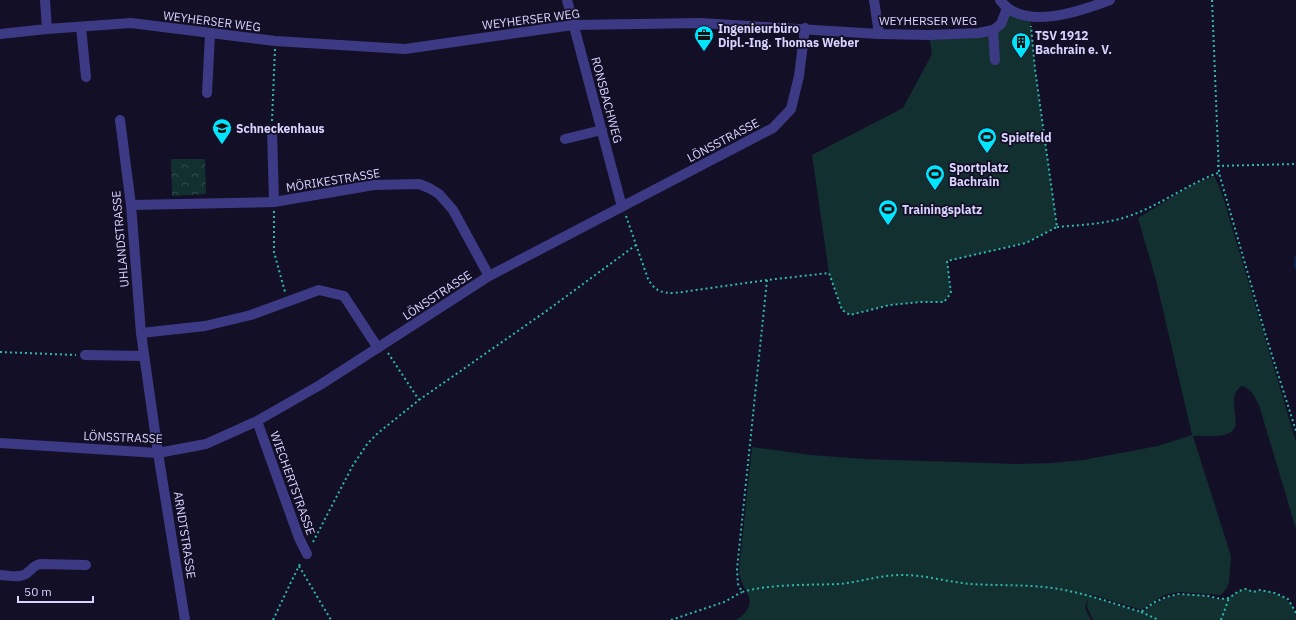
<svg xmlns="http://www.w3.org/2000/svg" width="1296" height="620" viewBox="0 0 1296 620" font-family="'IBM Plex Sans',sans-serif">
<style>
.grass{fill:#12302f}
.park{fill:url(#park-crowns)}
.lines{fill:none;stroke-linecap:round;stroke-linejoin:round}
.stream{stroke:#0c2248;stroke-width:3}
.path{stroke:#2fb8b0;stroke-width:2;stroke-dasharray:2 3;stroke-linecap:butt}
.minor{stroke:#3d3a85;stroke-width:10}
.labels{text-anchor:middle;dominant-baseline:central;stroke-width:3.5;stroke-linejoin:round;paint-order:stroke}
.street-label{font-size:12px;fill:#d9d4ff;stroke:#130f26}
.poi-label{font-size:12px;font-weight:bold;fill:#d9d4ff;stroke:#130f26;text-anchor:start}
</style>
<defs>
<pattern id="park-crowns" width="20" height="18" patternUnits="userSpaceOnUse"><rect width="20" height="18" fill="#12302f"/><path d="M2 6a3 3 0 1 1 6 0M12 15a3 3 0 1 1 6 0" fill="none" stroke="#344d4e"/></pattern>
</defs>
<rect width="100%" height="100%" fill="#130f26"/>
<path class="grass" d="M1007 8 1030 17 1035 69 1057 227 1026 243 948 261 951 293 944 302H920L890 305 850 315 842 310 829 273 812 155 903 108 932 54 929 35 993 30Z
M1212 177H1215L1223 197 1296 442V529L1259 405C1254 396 1252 389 1242 386 1222 398 1248 427 1227 434 1216 438 1204 435 1193 436L1231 556 1229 582 1227 588 1221 595 1179 592 1164 595 1141 610 1090 594 1089 595 1141 612C1164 596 1174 592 1203 595 1209 596 1215 599 1221 599 1231 599 1237 589 1246 589 1248 589 1250 591 1252 591 1255 592 1258 590 1261 590 1263 590 1267 591 1270 592 1285 596 1296 603 1296 620H1093L1087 607 1088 598 1085 608 1091 620H736C765 600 739 592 739 569L752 447 811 455 865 459 1019 464 1052 463 1083 460 1158 446 1192 435 1156 280 1138 218 1192 185Z"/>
<path class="park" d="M171 159H205L206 194 172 196Z"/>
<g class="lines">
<path class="stream" d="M1296 257 1295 265 1296 268"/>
<path class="path" d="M1212 0 1219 173 1265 333 1296 431
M272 121 275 49
M1217 166 1296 164
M274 211V252L285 292
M626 216 648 279C655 291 661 293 675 293L767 280 829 273 842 310 850 315 890 305 920 302H944L951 293 947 261 1026 243 1057 227 1035 69 1031 26
M1057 227C1082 225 1108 224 1132 215 1162 204 1188 184 1218 173
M767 280 737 569 738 584 742 592C769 584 810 585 839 584 860 582 880 575 902 575 925 575 948 582 971 584 1000 586 1030 584 1059 589 1087 594 1113 603 1141 612L1153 603 1166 597 1179 594 1208 596 1221 599 1229 598 1239 591 1246 589 1253 592 1260 590 1275 593 1288 599 1296 613
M0 352 76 355
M388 353 419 400
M313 542 353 465 368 443 378 433 419 400 545 312 636 245
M299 566 331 620
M1141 612 1159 620
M273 620 291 582 301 562
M671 620 724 602 742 592
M1221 620 1229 598"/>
<path class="minor" d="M45 0 47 29
M567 0 622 207
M874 0 879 34
M1000 0C1023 32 1081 11 1110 0
M81 27 86 77
M993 30 995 60
M0 34 47 29 131 23 275 41 405 49 573 25 701 23 879 34 929 35 979 33 993 30 1001 24 1007 8
M207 93 210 34
M120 120 131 205 141 333 158 453 185 620
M272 130 274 202
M565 139 602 130
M131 205 274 202 374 185 419 184 429 188 439 194 453 210 489 276
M141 333 205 326 251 315 319 290 344 296 378 348
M85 355 144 356
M257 421 299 538 307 554
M0 443 158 453 206 444 257 421 320 385 489 276 773 128 791 109 799 76 805 28
M0 575C8 575 20 579 27 573 33 569 32 566 40 564L86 565"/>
</g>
<defs>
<g id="office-pin" transform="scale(1)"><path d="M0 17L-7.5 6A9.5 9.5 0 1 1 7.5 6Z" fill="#00e5ff" stroke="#130f26"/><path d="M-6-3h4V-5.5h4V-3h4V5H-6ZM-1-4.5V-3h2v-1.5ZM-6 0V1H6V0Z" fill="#111"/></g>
<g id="building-pin" transform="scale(1)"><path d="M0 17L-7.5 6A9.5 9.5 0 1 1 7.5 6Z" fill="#00e5ff" stroke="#130f26"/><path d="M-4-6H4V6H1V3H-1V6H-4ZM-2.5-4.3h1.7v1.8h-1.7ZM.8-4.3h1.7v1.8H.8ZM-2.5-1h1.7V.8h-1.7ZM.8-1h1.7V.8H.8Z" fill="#111"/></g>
<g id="school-pin" transform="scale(1)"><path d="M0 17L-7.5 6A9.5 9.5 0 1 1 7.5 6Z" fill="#00e5ff" stroke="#130f26"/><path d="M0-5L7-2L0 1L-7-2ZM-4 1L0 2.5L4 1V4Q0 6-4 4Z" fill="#111"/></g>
<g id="stadium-pin" transform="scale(1)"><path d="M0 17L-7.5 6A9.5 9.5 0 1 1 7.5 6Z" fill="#00e5ff" stroke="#130f26"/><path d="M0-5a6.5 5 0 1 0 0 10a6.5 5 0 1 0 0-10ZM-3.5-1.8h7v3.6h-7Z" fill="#111"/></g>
</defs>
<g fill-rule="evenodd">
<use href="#office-pin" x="704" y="35"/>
<use href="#building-pin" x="1021" y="42"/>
<use href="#school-pin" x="222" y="128"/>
<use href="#stadium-pin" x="987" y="137"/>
<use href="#stadium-pin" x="935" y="174"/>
<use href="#stadium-pin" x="888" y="209"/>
</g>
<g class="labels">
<g class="street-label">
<text transform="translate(531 19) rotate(-7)">WEYHERSER WEG</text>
<text x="928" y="20">WEYHERSER WEG</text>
<text transform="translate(212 21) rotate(7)">WEYHERSER WEG</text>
<text transform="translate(607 100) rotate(75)">RONSBACHWEG</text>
<text transform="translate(723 140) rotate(-28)">LÖNSSTRASSE</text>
<text transform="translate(333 180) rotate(-9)">MÖRIKESTRASSE</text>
<text transform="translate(120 239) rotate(-95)">UHLANDSTRASSE</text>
<text transform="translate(437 295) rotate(-33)">LÖNSSTRASSE</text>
<text transform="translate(123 437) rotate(2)">LÖNSSTRASSE</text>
<text transform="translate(293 483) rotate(70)">WIECHERTSTRASSE</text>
<text transform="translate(185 535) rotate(81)">ARNDTSTRASSE</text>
</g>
<g class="poi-label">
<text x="718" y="28">Ingenieurbüro<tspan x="718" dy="14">Dipl.-Ing. Thomas Weber</tspan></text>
<text x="1035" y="35">TSV 1912<tspan x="1035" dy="14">Bachrain e. V.</tspan></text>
<text x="236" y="128">Schneckenhaus</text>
<text x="1001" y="137">Spielfeld</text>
<text x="949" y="167">Sportplatz<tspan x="949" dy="14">Bachrain</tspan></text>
<text x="902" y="209">Trainingsplatz</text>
</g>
</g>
<path d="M18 596v6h75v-6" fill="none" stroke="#d9d4ff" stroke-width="2"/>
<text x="24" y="596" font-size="12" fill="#d9d4ff" stroke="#130f26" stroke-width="3" paint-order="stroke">50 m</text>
</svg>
